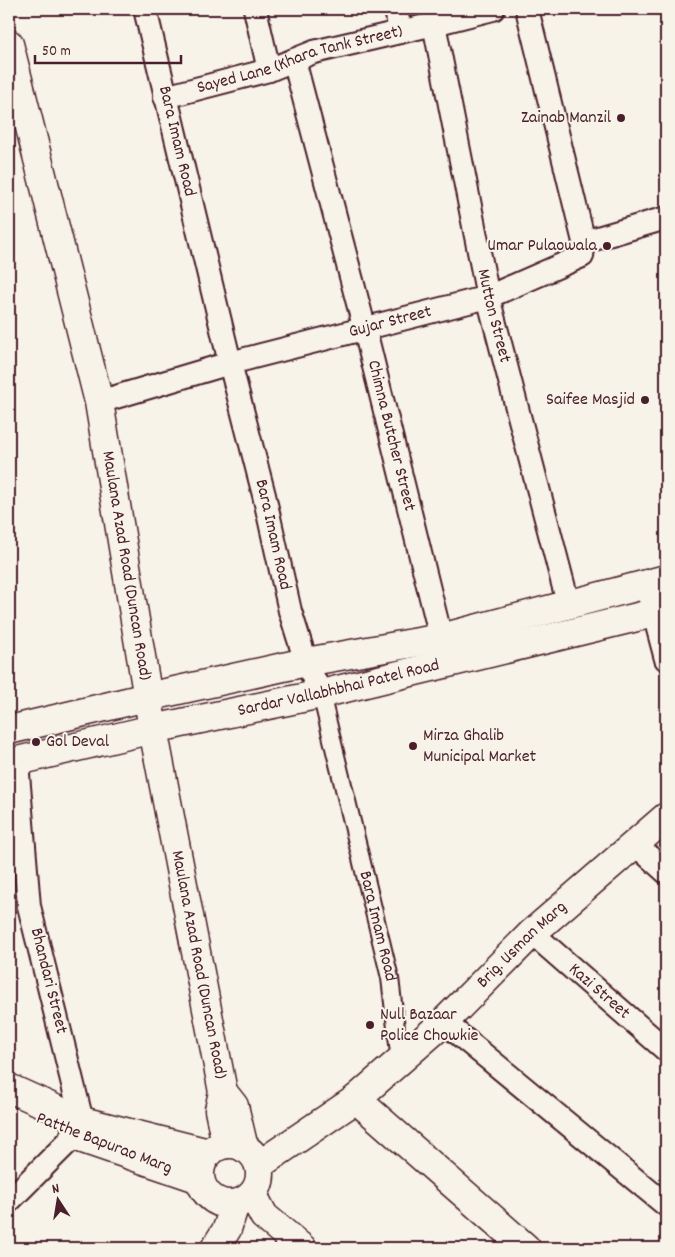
<svg xmlns="http://www.w3.org/2000/svg" width="675" height="1257" viewBox="0 0 675 1257" font-family="Dekko,sans-serif">
<style>
.green{fill:#ded4cc;stroke:#947a7c}
.lines{fill:none;stroke-linecap:round;stroke-linejoin:round}
.pedestrian-casing{stroke:#4a1f2b;stroke-width:20}
.minor-casing{stroke:#4a1f2b;stroke-width:26}
.tertiary-casing{stroke:#4a1f2b;stroke-width:31}
.secondary-casing{stroke:#4a1f2b;stroke-width:31}
.pedestrian{stroke:#f7f3e8;stroke-width:16}
.minor{stroke:#f7f3e8;stroke-width:22}
.tertiary{stroke:#f7f3e8;stroke-width:28}
.secondary{stroke:#f7f3e8;stroke-width:28}
.poi-dot{fill:#4a1f2b;stroke:#f7f3e8;stroke-width:2}
.labels{text-anchor:middle;dominant-baseline:central;stroke-width:4;stroke-linejoin:round;paint-order:stroke}
.street-label{font-size:18px;fill:#4a1f2b;stroke:#f7f3e8}
.poi-label{font-size:18px;fill:#4a1f2b;stroke:#f7f3e8;text-anchor:end}
</style>
<rect width="100%" height="100%" fill="#f7f3e8"/>
<filter id="ink" filterUnits="userSpaceOnUse"><feTurbulence type="fractalNoise" baseFrequency=".02" numOctaves="2"/><feDisplacementMap in="SourceGraphic" scale="10" xChannelSelector="R" yChannelSelector="G"/><feConvolveMatrix kernelMatrix="1 2 1 2 8 2 1 2 1" color-interpolation-filters="sRGB"/></filter>
<g filter="url(#ink)">
<path class="green" d="M90 723 93 738 9 756V738Z"/>
<g class="lines">
<g class="pedestrian-casing">
<g id="pedestrian">
<path id="s1" d="M321 694 390 978 400 1061"/>
</g>
</g>
<g class="minor-casing">
<g id="minor">
<path id="s2" d="M145 9 230 363 264 495 290 611 306 662 321 694"/>
<path d="M255 9 269 70"/>
<path d="M396 9 400 32"/>
<path d="M527 9 584 242"/>
<path id="s3" d="M434 24 488 297 568 603"/>
<path id="s4" d="M294 60 365 330 441 638"/>
<path id="s5" d="M165 97 269 70 314 52 434 24 493 9"/>
<path id="s6" d="M99 402 230 363 488 297 582 256 584 242 666 218"/>
<path d="M646 584 666 659"/>
<path d="M635 844 666 872"/>
<path id="s7" d="M532 933 666 1050"/>
<path d="M444 1022 666 1205"/>
<path d="M9 1201 74 1136 82 1121 29 906 17 762"/>
</g>
</g>
<g class="tertiary-casing">
<g id="tertiary">
<path id="s8" d="M153 729 223 1092"/>
<path d="M9 1088 82 1121 209 1153"/>
<path d="M356 1099 526 1248"/>
<path d="M74 1136 200 1179"/>
<circle cx="230" cy="1174" r="30"/>
<path d="M226 1144 219 1110 223 1092 234 1106 244 1148"/>
<path id="s9" d="M259 1165 356 1099 444 1022 532 933 666 817"/>
<path d="M253 1195 264 1216 302 1248"/>
<path d="M215 1248 227 1229 235 1204"/>
</g>
</g>
<g class="secondary-casing">
<g id="secondary">
<path id="s10" d="M9 44 99 402 153 729"/>
<path d="M9 730 147 697 306 662 441 638 666 579"/>
<path id="s11" d="M9 763 153 729 321 694 666 610"/>
</g>
</g>
<use href="#pedestrian" class="pedestrian"/>
<use href="#minor" class="minor"/>
<use href="#tertiary" class="tertiary"/>
<use href="#secondary" class="secondary"/>
</g>
</g>
<g class="poi-dot">
<circle cx="621" cy="118" r="5"/>
<circle cx="607" cy="246" r="5"/>
<circle cx="645" cy="400" r="5"/>
<circle cx="36" cy="742" r="5"/>
<circle cx="413" cy="746" r="5"/>
<circle cx="370" cy="1025" r="5"/>
</g>
<g class="labels">
<g class="street-label">
<text stroke="none"><textPath href="#s5" startOffset="140">Sayed Lane (Khara Tank Street)</textPath></text>
<text stroke="none"><textPath href="#s2" startOffset="136">Bara Imam Road</textPath></text>
<text stroke="none"><textPath href="#s3" startOffset="298">Mutton Street</textPath></text>
<text stroke="none"><textPath href="#s6" startOffset="302">Gujar Street</textPath></text>
<text stroke="none"><textPath href="#s4" startOffset="388">Chimna Butcher Street</textPath></text>
<text stroke="none"><textPath href="#s2" startOffset="541">Bara Imam Road</textPath></text>
<text stroke="none"><textPath href="#s10" startOffset="535">Maulana Azad Road (Duncan Road)</textPath></text>
<text stroke="none"><textPath href="#s11" startOffset="338">Sardar Vallabhbhai Patel Road</textPath></text>
<text stroke="none"><textPath href="#s1" startOffset="239">Bara Imam Road</textPath></text>
<text stroke="none"><textPath href="#s9" startOffset="344">Brig. Usman Marg</textPath></text>
<text stroke="none"><textPath href="#s8" startOffset="240">Maulana Azad Road (Duncan Road)</textPath></text>
<text transform="translate(48 981) rotate(76)">Bhandari Street</text>
<text stroke="none"><textPath href="#s7" startOffset="89">Kazi Street</textPath></text>
<text transform="translate(104 1144) rotate(21)">Patthe Bapurao Marg</text>
</g>
<g class="poi-label">
<text x="611" y="118">Zainab Manzil</text>
<text x="597" y="246">Umar Pulaowala</text>
<text x="635" y="400">Saifee Masjid</text>
<text x="423" y="736" text-anchor="start">Mirza Ghalib<tspan x="423" dy="21">Municipal Market</tspan></text>
<text x="46" y="742" text-anchor="start">Gol Deval</text>
<text x="380" y="1015" text-anchor="start">Null Bazaar<tspan x="380" dy="21">Police Chowkie</tspan></text>
</g>
</g>
<rect width="675" height="1257" fill="none" stroke="#f7f3e8" stroke-width="30"/>
<rect x="15" y="15" width="645" height="1227" fill="none" stroke="#4a1f2b" stroke-width="2" filter="url(#ink)"/>
<g transform="translate(58 1200) rotate(348)" stroke="#f7f3e8" stroke-width="4" paint-order="stroke">
<path d="M0-4L9 19L0 12L-9 19Z" fill="#4a1f2b"/>
<text y="-8" font-size="14" font-weight="bold" text-anchor="middle" fill="#4a1f2b">N</text>
</g>
<path d="M35 55v8h146v-8" fill="none" stroke="#4a1f2b" stroke-width="2.5"/>
<text x="42" y="55" font-size="15" fill="#4a1f2b" stroke="#f7f3e8" stroke-width="4" paint-order="stroke">50 m</text>
</svg>
